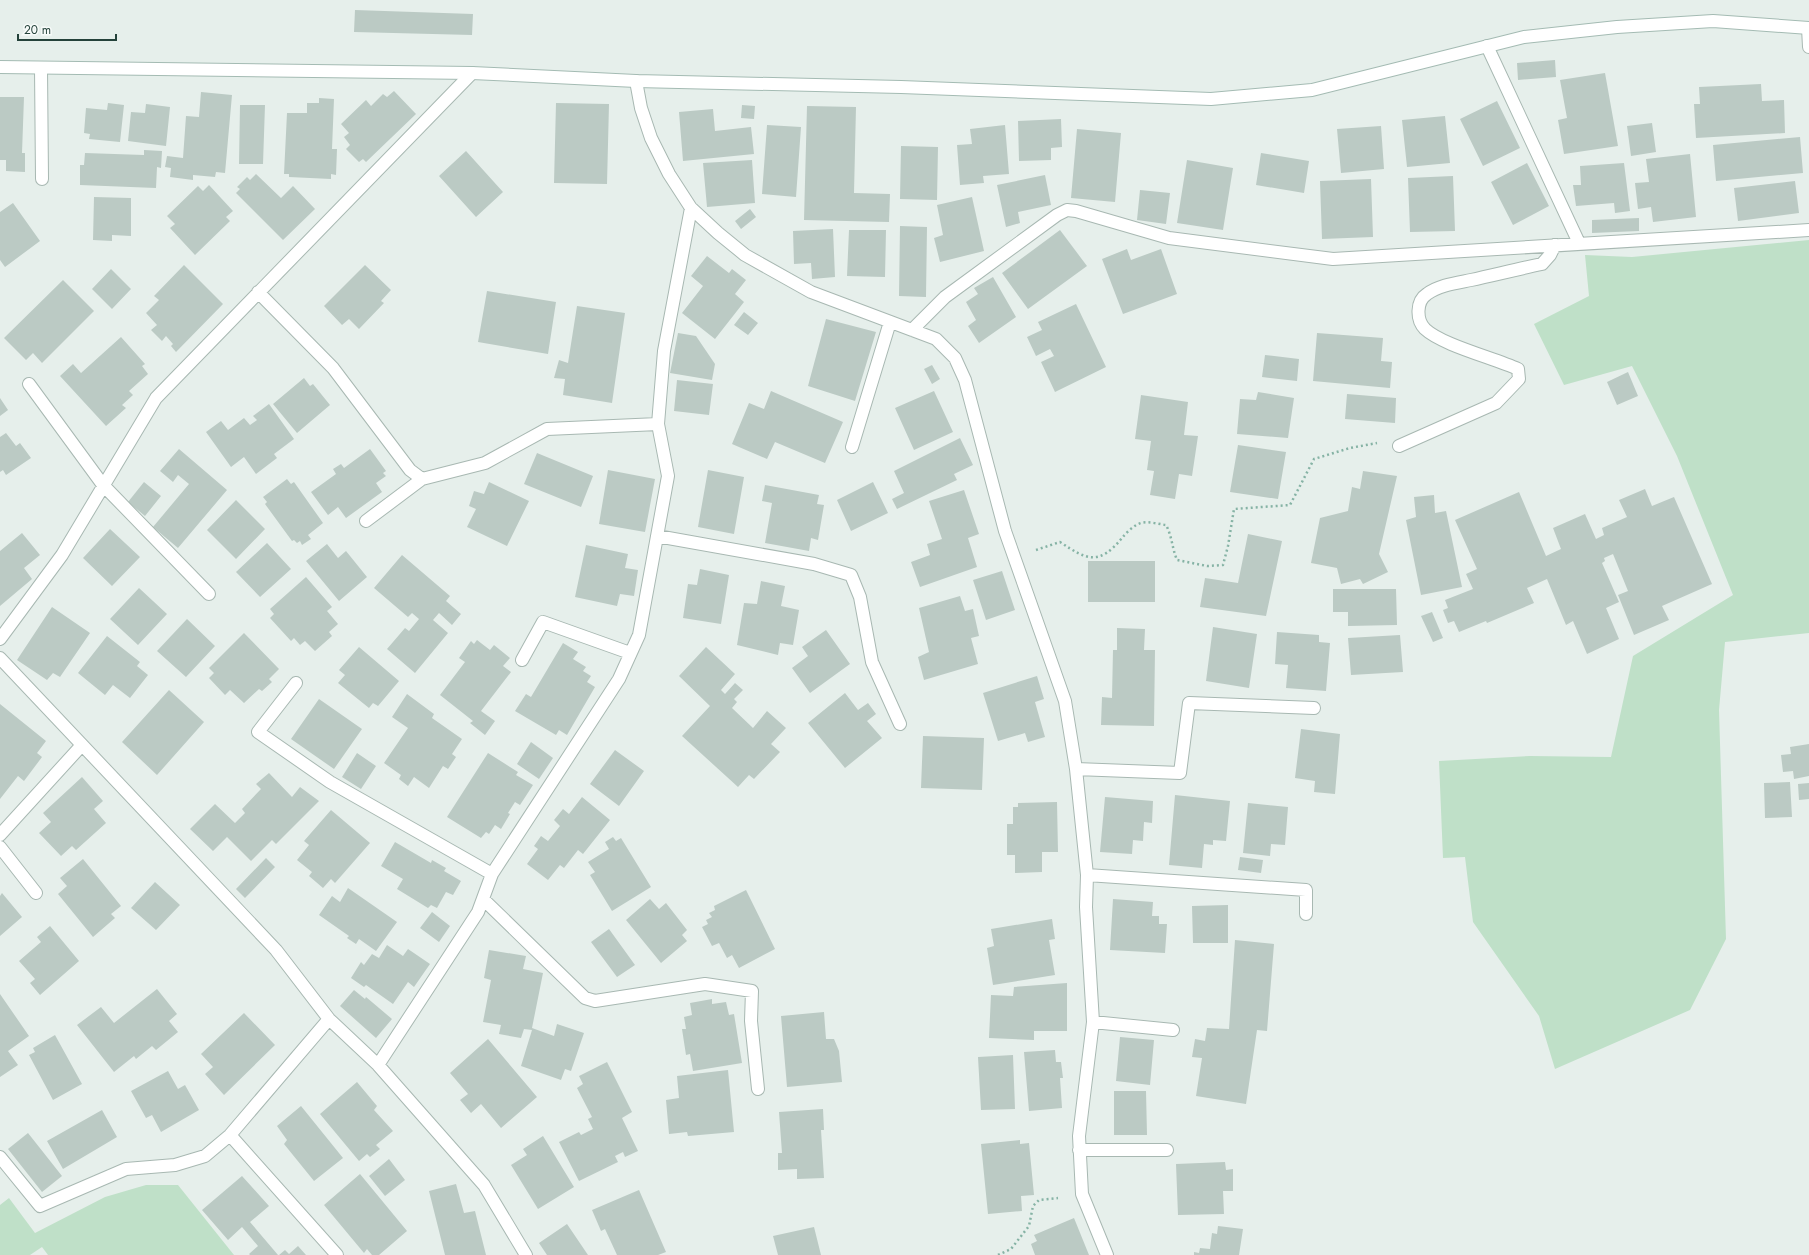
<svg xmlns="http://www.w3.org/2000/svg" width="1809" height="1255" viewBox="0 0 1809 1255" font-family="Jost,sans-serif">
<style>
.green{fill:#bfe0c8}
.building{fill:#bbcac4}
.lines{fill:none;stroke-linecap:round;stroke-linejoin:round}
.street-casing{stroke:#a8b8b2;stroke-width:14}
.secondary-casing{stroke:#a4bbb3;stroke-width:14}
.path{stroke:#86b3a5;stroke-width:2.5;stroke-dasharray:2 3;stroke-linecap:butt}
.street{stroke:#fff;stroke-width:12}
.secondary{stroke:#fff;stroke-width:12}
</style>
<rect width="100%" height="100%" fill="#e6efeb"/>
<path class="green" d="M1809 240V633L1725 642 1719 710 1726 939 1690 1010 1555 1069 1539 1016 1473 922 1465 857 1443 858 1439 761 1530 756 1611 757 1633 656 1733 595 1677 456 1632 366 1564 385 1534 324 1589 296 1585 255 1632 257Z
M146 1185H178L234 1255H48L42 1247 30 1255H0V1205L9 1198 35 1233 105 1197Z"/>
<path class="building" d="M355 10 473 14 472 35 354 32Z
M1555 60 1556 77 1518 80 1517 63Z
M1605 73 1618 146 1564 154 1558 120 1567 118 1560 80Z
M1761 84 1762 101 1784 100 1785 133 1696 138 1694 104H1700L1699 87Z
M394 91 416 114 366 162 363 159 359 162 346 149 350 145 344 137 349 133 341 124 366 100 371 106 383 94 387 97Z
M201 92 232 95 225 173 216 172 215 177 193 175V180L170 177 171 168 165 167 167 156 183 158 186 116 199 117Z
M0 97H24L22 153H25V172L6 171V160H0Z
M319 98 334 99 332 149H337L336 175 331 174V179L289 177V174H284L287 113H307V103H319Z
M1497 101 1520 148 1483 166 1460 119Z
M108 103 124 105 120 142 89 139 90 134 84 133 86 108 107 110Z
M556 103 609 104 607 184 554 183Z
M146 104 170 107 166 146 128 141 131 112 145 113Z
M240 105H265L263 164H239Z
M742 105 755 106 754 119 741 118Z
M807 106 856 107 854 193 890 194 889 222 804 220Z
M713 109 715 131 751 127 754 154 683 161 679 112Z
M1445 116 1450 163 1407 167 1402 120Z
M1061 119 1062 147 1051 148V160L1019 161 1018 121Z
M1652 123 1656 152 1631 156 1627 126Z
M767 125 801 127 796 197 762 194Z
M1005 125 1009 174 983 176 984 183 960 185 957 145 972 144 970 129Z
M1381 126 1384 169 1341 173 1337 129Z
M1077 129 1121 133 1115 202 1071 198Z
M1800 137 1803 173 1716 181 1713 145Z
M901 146 938 147 937 200 900 199Z
M144 150 162 151 161 168 157 167 156 188 80 185V165H84L85 153 144 155Z
M466 151 503 192 476 217 439 176Z
M1261 153 1309 161 1304 193 1256 185Z
M1690 154 1696 217 1653 222 1651 207 1638 209 1635 183 1649 182 1646 159Z
M752 160 755 203 707 207 703 163Z
M1187 160 1233 168 1223 230 1177 223Z
M1527 163 1549 206 1513 225 1491 182Z
M1624 163 1630 211 1615 213 1614 203 1576 206 1573 185H1581L1580 166Z
M256 174 281 198 293 186 315 209 283 240 236 193 240 189 237 187 247 177 250 180Z
M1045 175 1051 205 1018 212 1020 223 1006 227 997 185Z
M1453 176 1455 231 1410 232 1408 178Z
M1371 179 1373 237 1322 239 1320 181Z
M1795 181 1799 213 1738 221 1734 188Z
M209 185 233 211 226 217 230 221 195 255 170 228 175 224 167 216 198 186 203 191Z
M1140 190 1170 193 1166 224 1137 220Z
M94 197 131 198V236L112 235V241L93 240Z
M972 197 984 251 940 262 934 238 943 235 937 205Z
M13 203 40 241 5 267 0 260V212Z
M750 209 756 217 741 229 735 221Z
M1639 218V231L1592 233V220Z
M900 226 927 227 926 297 899 296Z
M833 229 835 277 812 279 811 263 794 264 793 231Z
M849 230H886L885 277 847 276Z
M1060 230 1087 266 1028 309 1002 273Z
M1127 249 1131 260 1161 249 1177 294 1123 314 1102 259Z
M707 256 729 273 732 269 746 280 735 294 744 302 715 339 682 313 703 286 691 276Z
M184 265 223 304 176 352 171 346 173 344 166 336 162 341 151 330 157 325 146 313 159 300 154 296Z
M365 265 391 290 381 301 384 303 359 329 349 319 342 325 324 306Z
M111 269 131 289 112 309 92 289Z
M993 277 1016 317 979 343 968 326 976 320 966 302 978 294 974 288Z
M63 280 94 311 42 363 33 353 26 360 4 338Z
M487 291 556 302 548 354 478 342Z
M1076 304 1106 367 1055 392 1041 362 1054 356 1050 349 1036 356 1027 337 1042 330 1038 322Z
M577 306 625 313 612 403 563 395 565 379 554 378 559 360 568 363Z
M744 312 758 323 748 335 734 325Z
M826 319 876 332 855 401 808 386Z
M678 333 696 336 715 364 712 380 670 373Z
M1317 333 1383 338 1381 361 1392 362 1390 388 1313 381Z
M121 337 145 364 142 366 148 374 129 391 133 395 122 405 126 408 106 426 60 376 73 364 81 373Z
M1265 355 1299 359 1297 381 1262 377Z
M932 365 940 379 932 384 924 369Z
M1628 372 1638 396 1617 405 1607 382Z
M304 378 310 386 313 384 330 405 297 433 273 404Z
M677 380 713 384 709 415 674 411Z
M771 391 843 422 825 463 775 442 767 459 732 444 749 403 764 409Z
M934 391 953 432 914 450 895 408Z
M1258 392 1294 398 1288 438 1237 434 1240 399 1256 400Z
M1347 394 1396 398 1395 423 1345 419Z
M1141 395 1188 402 1184 435 1198 436 1192 476 1179 474 1175 499 1150 495 1154 471 1147 470 1151 441 1135 439Z
M0 398 8 410 0 416Z
M269 404 294 439 274 454 277 458 256 474 244 457 231 467 206 432 221 421 228 430 244 418 250 425 257 420 253 416Z
M6 433 16 446 20 443 31 458 6 475 3 470 0 472V437Z
M960 438 973 465 954 474 957 480 897 509 892 499 904 493 894 471Z
M1238 445 1286 452 1278 499 1230 492Z
M179 449 227 490 178 548 153 527 189 484 178 475 173 482 160 471Z
M370 449 386 471 383 473 386 476 376 483 382 492 346 518 338 507 328 515 311 492 336 474 333 469 341 464 344 468Z
M537 453 593 476 581 507 524 484Z
M608 470 655 479 645 532 599 524Z
M708 470 744 477 734 534 698 527Z
M1363 471 1397 476 1379 554 1388 572 1363 584 1360 579 1341 584 1337 568 1311 563 1320 518 1348 511 1352 487 1360 489Z
M287 479 291 484 294 482 323 523 308 535 311 539 302 545 300 541 297 543 294 540 292 541 265 504 267 502 263 497Z
M144 482 161 496 145 516 128 502Z
M489 482 529 501 507 546 467 527 476 509 469 506 474 491 484 494Z
M873 482 888 513 851 531 837 500Z
M765 485 819 495 817 504 824 505 818 540 811 538 809 551 765 543 772 503 762 501Z
M1645 489 1652 506 1674 497 1712 584 1662 606 1669 620 1634 635 1618 595 1628 591 1613 554 1604 558 1605 561 1602 563 1619 602 1606 608 1619 639 1587 654 1573 621 1566 625 1547 579 1527 588 1534 603 1487 623 1486 621 1459 632 1454 621 1448 623 1443 610 1448 608 1445 600 1473 589 1466 574 1477 569 1455 520 1519 492 1546 556 1561 549 1553 528 1585 514 1596 539 1604 535 1602 528 1627 517 1619 500Z
M964 490 979 534 968 538 977 567 920 587 911 562 930 555 927 544 942 539 929 501Z
M1434 495 1435 513 1446 511 1462 587 1421 595 1406 520 1416 517 1414 497Z
M236 500 265 529 236 559 207 530Z
M110 529 140 557 112 586 83 558Z
M22 533 40 555 24 568 32 579 0 606V551Z
M1248 534 1282 541 1266 616 1200 607 1205 578 1238 583Z
M267 543 291 569 260 597 236 572Z
M327 544 338 558 346 551 367 577 339 601 306 561Z
M586 545 628 554 625 568 638 570 634 596 620 594 617 606 575 597Z
M402 555 450 596 446 601 461 614 452 625 439 613 433 620 448 633 415 673 387 649 405 628 409 631 419 619 412 613 408 617 374 588Z
M1088 561H1155V602H1088Z
M700 569 729 575 721 624 683 618 688 584 697 585Z
M1002 571 1015 610 986 620 973 580Z
M306 577 332 607 327 611 338 624 329 632 332 636 315 651 305 641 300 645 294 638 291 641 270 618 274 614 270 609Z
M761 581 785 586 781 606 799 610 793 645 780 643 778 655 737 645 744 603 757 604Z
M139 588 167 614 138 645 110 619Z
M1333 589H1396L1397 625 1348 626V612H1333Z
M960 596 965 611 973 609 979 636 971 638 978 664 924 680 918 657 929 652 919 608Z
M52 607 90 633 60 677 53 673 47 680 17 660Z
M1432 612 1443 638 1433 642 1421 616Z
M187 619 215 646 186 677 157 651Z
M1213 627 1257 634 1249 688 1206 681Z
M1117 628 1145 629 1144 650H1155L1154 726 1101 725 1102 697 1112 698 1113 650H1117Z
M826 630 850 664 810 693 792 668 808 656 802 647Z
M1277 632 1319 635V642L1330 643 1326 691 1286 688 1288 665 1275 664Z
M244 633 279 669 269 679 272 682 262 691 259 689 244 703 230 690 225 695 209 678 214 673 209 668Z
M1400 635 1403 672 1351 675 1348 638Z
M107 636 140 662 137 666 148 675 130 698 113 685 105 695 78 673Z
M477 640 490 650 494 645 510 658 503 666 511 672 481 711 495 721 485 735 470 723 473 721 440 695 465 662 459 658 471 641 474 644Z
M563 643 578 652 573 659 586 667 583 671 591 676 587 682 595 687 567 735 559 730 556 735 515 711 526 694 531 697Z
M359 647 399 681 378 706 373 703 369 708 338 683 345 675 339 670Z
M706 647 735 674 721 690 725 694 735 683 743 690 734 699 737 702 732 708 753 728 767 711 786 728 771 744 780 752 754 779 749 775 738 787 682 736 710 706 679 676Z
M1037 676 1044 699 1035 702 1045 737 1028 742 1025 733 998 741 983 693Z
M169 690 204 722 157 775 122 742Z
M845 693 858 710 868 703 876 714 867 721 882 738 845 768 808 723Z
M407 694 434 714 432 718 462 739 452 754 456 757 448 769 443 766 429 788 414 777 408 786 399 779 401 775 384 763 408 728 392 717Z
M319 699 362 729 334 769 291 739Z
M0 704 46 741 37 753 42 757 24 781 18 776 0 799Z
M1301 729 1340 734 1335 794 1314 792 1315 781 1295 778Z
M923 736 984 738 982 790 921 788Z
M531 742 553 758 539 779 517 764Z
M1809 744V776L1794 779 1793 771 1783 772 1781 755 1791 754 1790 747Z
M615 750 644 771 619 806 590 784Z
M357 753 376 766 361 789 342 777Z
M488 753 518 772 516 775 533 785 520 805 515 802 508 813 510 814 501 829 495 825 489 834 486 832 481 838 447 817Z
M269 773 292 797 300 787 319 801 276 844 272 840 251 861 227 837 213 851 190 829 215 804 235 823 245 813 242 809 261 789 256 784Z
M82 777 103 801 94 809 106 823 76 850 72 846 61 856 39 833 51 822 43 813Z
M1790 782 1792 817 1765 818 1764 783Z
M1809 783V799L1799 800 1798 784Z
M1175 795 1230 801 1226 841 1213 840V845L1204 844 1202 868 1169 865Z
M582 797 610 820 583 854 578 850 564 868 560 865 548 880 527 864 538 849 534 846 541 836 548 841 560 826 554 820 563 809 569 814Z
M1105 797 1153 801 1152 823 1144 822 1143 841 1133 840 1132 854 1100 852Z
M1057 802 1058 852H1042V872L1015 873V855H1007V824H1013V807H1018V803Z
M1248 803 1288 807 1285 845 1271 844 1270 856 1243 853Z
M331 810 370 843 335 883 331 879 323 888 309 876 312 872 297 860 309 845 304 841Z
M613 837 616 841 621 838 651 887 612 911 590 875 595 872 588 862 609 849 605 842Z
M395 842 431 863 432 860 446 868 444 871 461 881 453 895 446 892 437 908 431 905 428 908 397 889 403 879 381 866Z
M1240 857 1263 860 1261 873 1238 870Z
M266 858 275 867 245 898 236 889Z
M83 859 121 906 111 914 115 918 93 937 58 894 67 886 60 878Z
M155 882 180 905 156 930 131 908Z
M348 888 397 922 376 951 359 939 356 944 347 938 349 936 319 915 332 896 340 902Z
M746 890 775 949 739 968 732 955 727 958 719 943 712 946 702 927 708 924 706 920 712 917 709 913 715 910 714 906Z
M2 893 22 917 0 936V896Z
M650 899 659 909 666 903 687 930 682 935 687 941 661 963 626 920Z
M1113 899 1153 902 1152 916H1159V924H1167L1165 953 1110 950Z
M1228 905V943H1193L1192 906Z
M432 912 450 926 439 942 420 928Z
M1052 919 1055 939 1049 940 1055 975 993 985 987 948 994 946 991 929Z
M50 926 79 961 40 995 30 983 35 979 19 961 41 942 37 937Z
M609 929 635 965 617 977 591 942Z
M1235 940 1274 944 1267 1031 1257 1030 1246 1104 1196 1096 1202 1058 1192 1057 1195 1039 1205 1041 1207 1028 1229 1029Z
M387 945 403 956 408 949 430 964 414 987 408 982 393 1004 366 985 364 987 351 978 361 962 364 965 372 954 379 958Z
M489 950 526 956 523 969 543 973 532 1028 554 1036 557 1024 584 1033 571 1071 565 1069 561 1080 521 1066 532 1030 524 1029 521 1038 499 1034 501 1025 483 1022 491 980 484 978Z
M1067 983V1031H1034V1040L989 1038 991 995 1013 996 1014 987Z
M157 989 177 1014 169 1021 178 1032 156 1050 152 1046 136 1059 134 1056 114 1072 77 1025 101 1007 114 1023Z
M354 990 365 999 366 997 392 1019 376 1038 340 1006Z
M0 994 29 1036 8 1051 18 1065 0 1077Z
M712 999V1004L726 1002 729 1015 734 1014 742 1063 693 1071 690 1054 686 1055 682 1029H686L684 1017 692 1015 690 1003Z
M824 1012 826 1039H834L839 1051 842 1082 787 1087 781 1016Z
M244 1013 275 1045 224 1095 205 1074 213 1067 201 1054Z
M55 1035 82 1084 53 1100 29 1055 35 1052 33 1048Z
M1120 1037 1154 1040 1150 1085 1116 1081Z
M488 1039 537 1097 501 1128 481 1104 471 1113 460 1100 468 1094 450 1073Z
M1055 1050 1056 1062H1061L1063 1078H1060L1062 1108 1029 1111 1024 1052Z
M1013 1055 1015 1109 981 1110 978 1057Z
M607 1062 632 1112 622 1118 638 1151 625 1157 623 1152 615 1156 618 1162 579 1181 559 1142 579 1132 581 1135 593 1129 588 1119 592 1117 577 1088 583 1084 579 1076Z
M728 1070 734 1132 688 1136 687 1132 669 1134 666 1100 679 1098 677 1076Z
M168 1071 178 1089 185 1085 199 1110 161 1132 152 1115 146 1118 131 1091Z
M357 1082 377 1106 374 1110 393 1131 376 1145 380 1149 370 1157 367 1154 359 1161 320 1114Z
M1114 1091H1146L1147 1135H1114Z
M301 1106 343 1158 314 1181 284 1144 287 1140 277 1126Z
M823 1109 824 1130H821L824 1178 797 1179V1169L778 1170V1153H782L779 1112Z
M102 1110 117 1137 63 1169 47 1141Z
M28 1133 62 1176 42 1192 8 1149Z
M543 1136 574 1187 538 1209 511 1165 527 1155 523 1149Z
M1020 1140V1144L1029 1143 1034 1195 1021 1196 1022 1211 988 1214 981 1144Z
M389 1159 405 1180 385 1196 369 1176Z
M1225 1162 1226 1170 1233 1169V1191H1223L1224 1214 1178 1215 1176 1164Z
M360 1174 407 1231 379 1255H372L367 1249 364 1253 324 1205Z
M242 1176 269 1206 250 1222 278 1255H250L249 1254 258 1246 242 1227 228 1240 202 1210Z
M456 1184 464 1213 475 1211 486 1255H445L429 1191Z
M639 1190 666 1252 658 1255H617L605 1229 601 1231 592 1210Z
M1074 1218 1089 1255H1035L1031 1244 1037 1241 1034 1235Z
M567 1224 588 1255H547L539 1243Z
M1218 1226 1243 1229 1239 1255H1194V1252L1199 1253 1200 1248 1210 1249 1212 1233 1217 1234Z
M814 1227 821 1255H778L773 1236Z
M298 1246 306 1255H279L285 1250 289 1254Z"/>
<g class="lines">
<g class="street-casing">
<path id="street" d="M1808 28 1809 47
M1487 46 1579 243
M41 68 42 179
M636 81 641 108 651 138 669 174 691 208 718 233 745 255 811 292 936 339 955 358 965 380 1005 531 1065 701 1076 769 1087 875 1086 907 1093 1022 1079 1136 1082 1194 1107 1255
M258 292 333 368 410 470 422 479 485 463 547 429 658 424
M912 330 945 297 1057 215 1067 210 1076 211 1169 238 1333 259 1809 230
M29 384 103 485 209 594
M1399 446 1496 403 1519 379 1518 369C1494 358 1442 345 1425 329 1416 320 1416 301 1427 294 1439 285 1456 283 1471 280 1494 275 1518 269 1542 264L1550 255 1555 245
M852 447 890 322
M366 521 422 479
M657 536 814 564 851 575 860 597 872 662 900 724
M0 639 62 555 156 398 472 73
M0 658 276 950 329 1019 378 1065 484 1185 526 1255
M522 660 543 622 630 653
M296 683 258 732 330 782 492 874
M1076 769 1180 773 1189 703 1314 708
M0 835 82 745
M0 847 36 893
M1087 875 1306 890V914
M483 899 585 998 595 1001 705 984 752 991 751 1021 758 1089
M1093 1022 1173 1030
M378 1065 478 912 492 874 619 679 639 635 668 476 658 424 664 351 691 208
M230 1135 337 1255
M1079 1150H1167
M0 1157 40 1206 126 1169 175 1165 205 1156 230 1135 329 1019"/>
</g>
<g class="secondary-casing">
<path id="secondary" d="M0 67 472 73 636 81 901 87 1211 99 1312 90 1524 37 1617 27 1713 21 1809 28"/>
</g>
<path class="path" d="M1036 550 1060 542C1087 560 1099 566 1122 538 1127 532 1134 525 1141 523 1149 521 1158 524 1166 525 1172 536 1172 548 1177 560L1207 566 1223 565 1228 546 1234 509 1290 505 1314 459 1350 448 1377 443
M998 1255 1011 1249 1029 1226 1033 1206 1039 1200 1058 1198"/>
<use href="#street" class="street"/>
<use href="#secondary" class="secondary"/>
</g>
<path d="M18 34v6h98v-6" fill="none" stroke="#24423a" stroke-width="2"/>
<text x="24" y="34" font-size="12" fill="#24423a" stroke="#f7fbf9" stroke-width="3" paint-order="stroke">20 m</text>
</svg>
